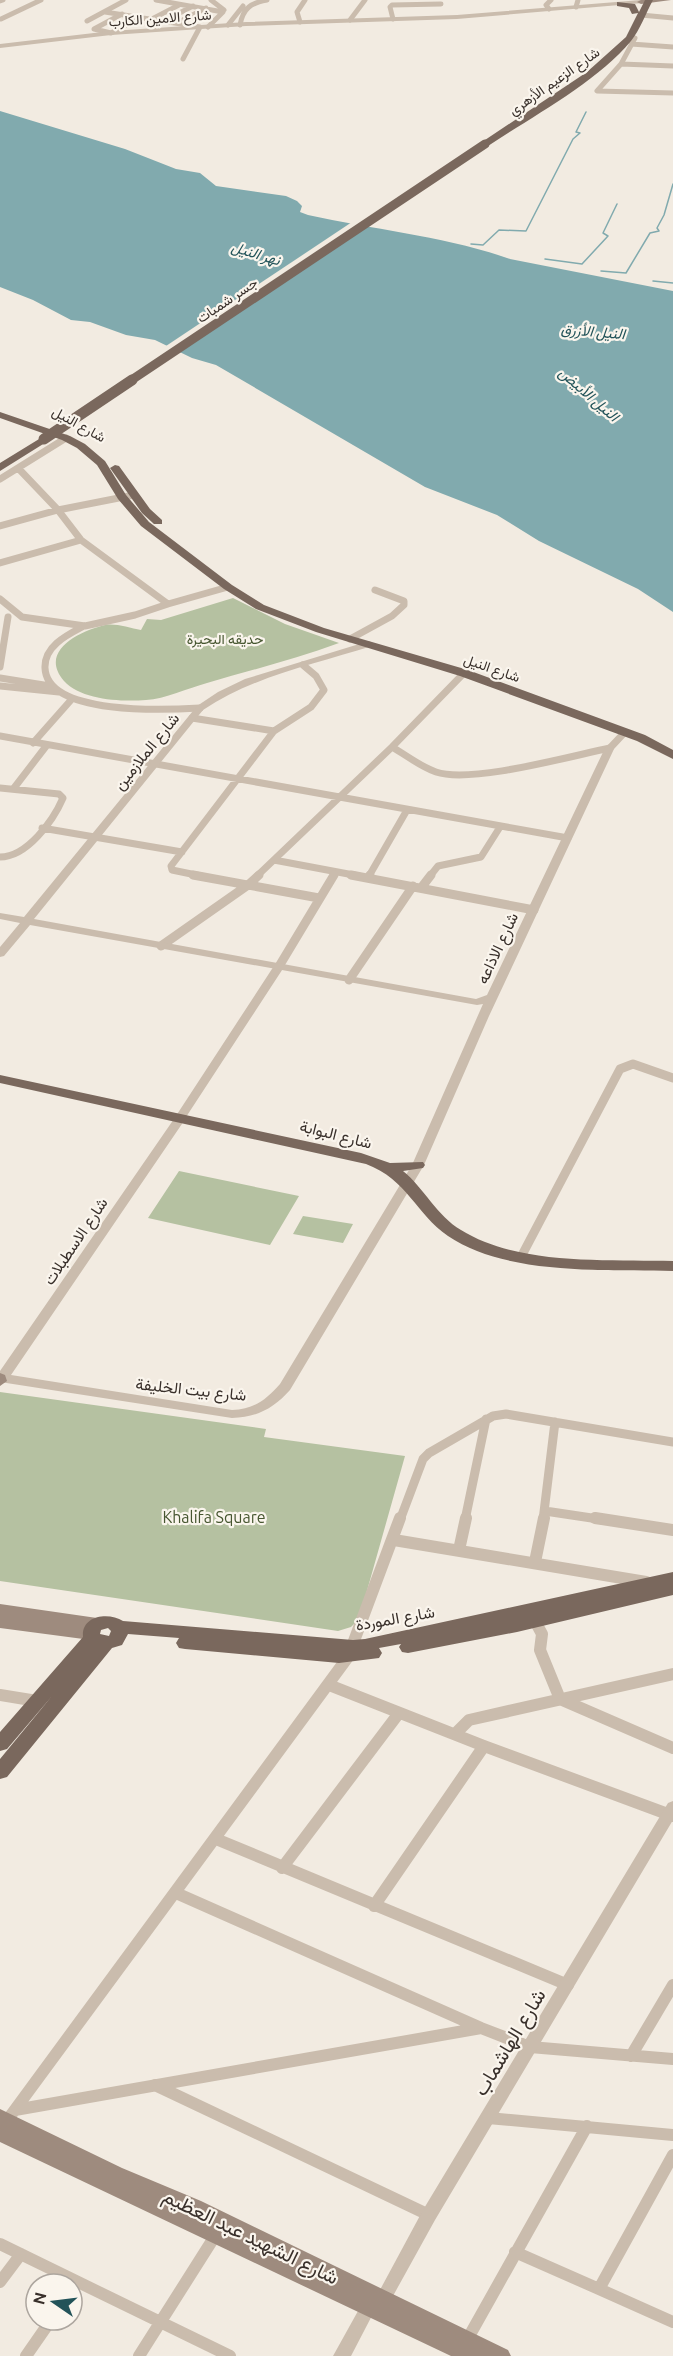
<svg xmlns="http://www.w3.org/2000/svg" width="673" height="2356" viewBox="0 0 673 2356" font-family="Ubuntu,Vazirmatn,sans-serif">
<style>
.green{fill:#b5c1a1}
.water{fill:#81aaae}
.pier{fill:#f2ebe1}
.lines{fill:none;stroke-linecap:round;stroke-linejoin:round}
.stream{stroke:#81aaae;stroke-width:1.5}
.minor-far3{stroke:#cabcad;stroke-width:5}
.minor-far2{stroke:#cabcad;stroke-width:7}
.minor-far1{stroke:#cabcad;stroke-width:9}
.minor{stroke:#cabcad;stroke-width:12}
.tertiary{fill:#cabcad;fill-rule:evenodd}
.secondary{fill:#9e8b7e;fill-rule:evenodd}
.primary{fill:#7a685d;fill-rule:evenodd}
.primary-bridge-far1{stroke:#7a685d;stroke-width:9}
.primary-bridge{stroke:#7a685d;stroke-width:11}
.labels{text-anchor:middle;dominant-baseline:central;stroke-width:4.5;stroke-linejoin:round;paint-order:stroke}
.far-street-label{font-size:14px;fill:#39302b;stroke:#faf5ed}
.far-park-label{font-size:14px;fill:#465630;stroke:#faf5ed}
.far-water-label{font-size:15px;font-style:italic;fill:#225359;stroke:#faf5ed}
.street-label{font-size:16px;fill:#39302b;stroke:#faf5ed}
.park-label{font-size:16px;fill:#465630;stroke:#faf5ed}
.near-street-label{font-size:20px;fill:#39302b;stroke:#faf5ed}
</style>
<rect width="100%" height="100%" fill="#f2ebe1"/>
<path class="green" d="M233 598 285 624 339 643C295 659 252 670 207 683 188 688 165 699 146 700 121 702 81 700 64 681 38 651 80 631 105 625 115 623 130 628 141 630L147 619 161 620Z
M179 1171 299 1196 270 1245 148 1218Z
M303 1216 353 1224 343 1243 293 1234Z
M0 1392 266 1429 264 1437 405 1456 359 1619 351 1627 338 1631 0 1581Z"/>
<path class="water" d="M0 111 125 149 176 169 200 173 216 186 286 196 297 201 302 206 300 212 308 215C375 230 445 236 510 259L673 291V612L638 589 539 541 497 515 425 487 216 365 192 358 155 340 126 335 90 322 71 320 33 300 0 287Z"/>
<path class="pier" d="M355 220 372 223 177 354 163 348Z"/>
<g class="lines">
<path class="stream" d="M471 244 483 245 499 230 526 231 573 139 580 133 576 132 586 112
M545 259 582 264 608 236 603 233 617 204
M601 271 626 273 650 233 659 231 657 228 664 215 673 184
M653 281 673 283"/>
<path class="minor-far3" d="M156 0 223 12 208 27
M211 0 224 10
M0 1 3 0
M576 7 578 0
M549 9 546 5 551 0
M105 12 200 27 183 59
M641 15 673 18
M1 19 41 0
M152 19 179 5
M393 19 390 7 392 5 441 4
M350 20 365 0
M87 21 126 0
M164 21 193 6
M300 22 297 12 305 0
M177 23 206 8
M228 25 243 6
M240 25C243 8 251 3 267 0
M111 33 94 29 122 14
M111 33 141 17
M630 36 635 38 621 64 597 91 673 93
M631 44 673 47
M621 64 673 66"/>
<path class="minor-far2" d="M0 479 66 438
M0 526 58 510 134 495
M0 563 81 540
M0 599 22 617 85 626 135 615 168 604 81 540 58 510 18 468
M168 604 228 587
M84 626C67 635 44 646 45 668 47 716 167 710 200 708
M350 639 392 616 404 605V601L375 590
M0 667 8 617
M0 678 50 686
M0 686 59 692
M192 718 274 731
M0 736 568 838
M33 743 71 700
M392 747C406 755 421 767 436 772 471 784 571 756 610 748
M0 788 59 794 63 798C53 821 27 857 0 857
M14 788 47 745
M42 828 182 852
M274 860 359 876
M201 876 172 870 171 866 274 731 311 707 324 690 316 676 303 665
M257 876 392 747 464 673
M333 876 336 872
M369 876 407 810
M430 876 438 866 481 857 500 827"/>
<path class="minor-far1" d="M193 875 319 898
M351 875 534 910
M368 878 370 875
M421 888 431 875
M161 946 248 885 259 875
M349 980 413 886
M180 1118 278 968 334 875
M521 1257 620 1069 633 1064 673 1078
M545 1511 605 1520
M400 1520 423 1459 429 1453 493 1416 506 1414 673 1442
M465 1520 486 1419
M543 1520 555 1422"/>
<path class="minor" d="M595 1518 673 1530
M394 1540 646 1582
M459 1550 466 1518
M535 1562 544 1518
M535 1621 542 1634 540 1650 560 1699 673 1748
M329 1685 484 1746 673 1816
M0 1695 37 1701
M456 1733 469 1720 673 1674
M216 1839 568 1985
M282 1868 399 1713
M176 1893 481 2028 530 2047 673 2059
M374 1906 484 1746
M631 2056 673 1985
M155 2085 429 2215
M15 2110 481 2028
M488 2118 673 2135
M0 2130 348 1657 400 1518
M673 2155 599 2289 673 2322
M0 2244 230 2356
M515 2252 599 2289
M0 2282 21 2254
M467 2340 587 2126
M26 2356 51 2320
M139 2356 215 2236"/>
<path class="tertiary" d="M641 0 644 2 643 3 457 19 246 26 111 35 0 48V44L111 31 246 22 457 15Z
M369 641 374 644 372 646C315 664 254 676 203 710L34 919 476 999 487 995 605 748 622 730H628V734L614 749 489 1016 424 1165 290 1390C273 1409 257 1417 232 1418L0 1382V1371L176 1116H184L186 1118 11 1375 232 1410C254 1409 266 1400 280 1384L412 1165 483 1004 477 1005 30 925 4 956 0 957V947L20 923 0 919V913L24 917 197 706 218 692 245 679Z
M673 1801V1820L435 2220 388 2305 382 2308 377 2306 351 2356H333L363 2302 369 2299 374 2301 423 2210 668 1803Z"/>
<path class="secondary" d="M641 0H671L641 4 637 2Z
M0 1373 5 1375 7 1381 0 1386Z
M0 1604 97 1618 103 1620 105 1624 103 1628 95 1629 99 1634 97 1638 91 1640 0 1628V1616L52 1623 0 1616Z
M0 2109 122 2168 201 2201 508 2350 511 2356H451L0 2142Z"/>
<path class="primary" d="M645 0H653C646 13 640 30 631 41 597 82 533 116 488 146H482V142L587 72 626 37 638 13 632 14 629 8 617 6V2L635 4 639 12Z
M0 412 70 436 85 444 105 461 126 495 149 522 232 585 264 605 324 628 468 670 645 735 673 750V759L637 741 460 676 316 632 256 609 224 589 141 526 118 499 97 465 77 448 62 440 0 418Z
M44 436 48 437V441L0 471V463Z
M115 465 119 466 150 509 162 520V524H154L142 513 110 468Z
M0 1075 361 1153 390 1163 423 1162 425 1165 423 1168 403 1171C424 1188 437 1216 461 1230 519 1266 607 1259 673 1261V1271C605 1269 507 1276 448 1236 415 1213 408 1180 366 1164L0 1083Z
M673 1572V1595L517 1632 408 1653 402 1652 399 1647 401 1644 379 1648 382 1653 379 1658 339 1663 185 1649 179 1648 176 1643 179 1638 128 1634 122 1645 112 1648 7 1777 0 1779V1759L52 1696 7 1749 0 1751V1732L83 1637C81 1615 109 1612 123 1621L353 1640 365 1639ZM108 1628 111 1631 109 1636 100 1634 101 1630Z"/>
<path class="primary-bridge-far1" d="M130 381 485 144"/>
<path class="primary-bridge" d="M44 439 132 380"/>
</g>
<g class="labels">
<g class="far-street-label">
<text transform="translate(160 18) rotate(-4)">شارع الامين الكارب</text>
<text transform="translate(554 81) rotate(-35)">شارع الزعيم الأزهري</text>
<text transform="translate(227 300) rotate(-34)">جسر شمبات</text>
<text transform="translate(79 424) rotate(29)">شارع النيل</text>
<text transform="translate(492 668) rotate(19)">شارع النيل</text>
</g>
<g class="far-park-label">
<text x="225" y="639">حديقه البحيرة</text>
</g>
<g class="far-water-label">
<text transform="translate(256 253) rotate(17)">نهر النيل</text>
<text transform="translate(593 331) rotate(5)">النيل الأزرق</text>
<text transform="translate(589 394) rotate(41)">النيل الأبيض</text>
</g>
<g class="street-label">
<text transform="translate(146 751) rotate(-51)">شارع الملازمين</text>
<text transform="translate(497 948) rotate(-65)">شارع الاذاعه</text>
<text transform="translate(336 1134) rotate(14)">شارع البوابة</text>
<text transform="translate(75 1241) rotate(-56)">شارع الاسطبلات</text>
<text transform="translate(191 1389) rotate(6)">شارع بيت الخليفة</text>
<text transform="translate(395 1618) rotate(-10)">شارع الموردة</text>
</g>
<g class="park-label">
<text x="214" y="1517">Khalifa Square</text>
</g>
<g class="near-street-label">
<text transform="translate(509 2042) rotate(-59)">شارع الهاشماب</text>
<text transform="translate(251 2236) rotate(26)">شارع الشهيد عبد العظيم</text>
</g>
</g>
<g transform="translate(54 2302) rotate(284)"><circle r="28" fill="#faf5ed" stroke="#ada69f" stroke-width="1.5"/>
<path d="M0-4.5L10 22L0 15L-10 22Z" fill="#225359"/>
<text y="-9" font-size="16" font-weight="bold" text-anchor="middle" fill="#39302b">N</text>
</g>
</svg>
